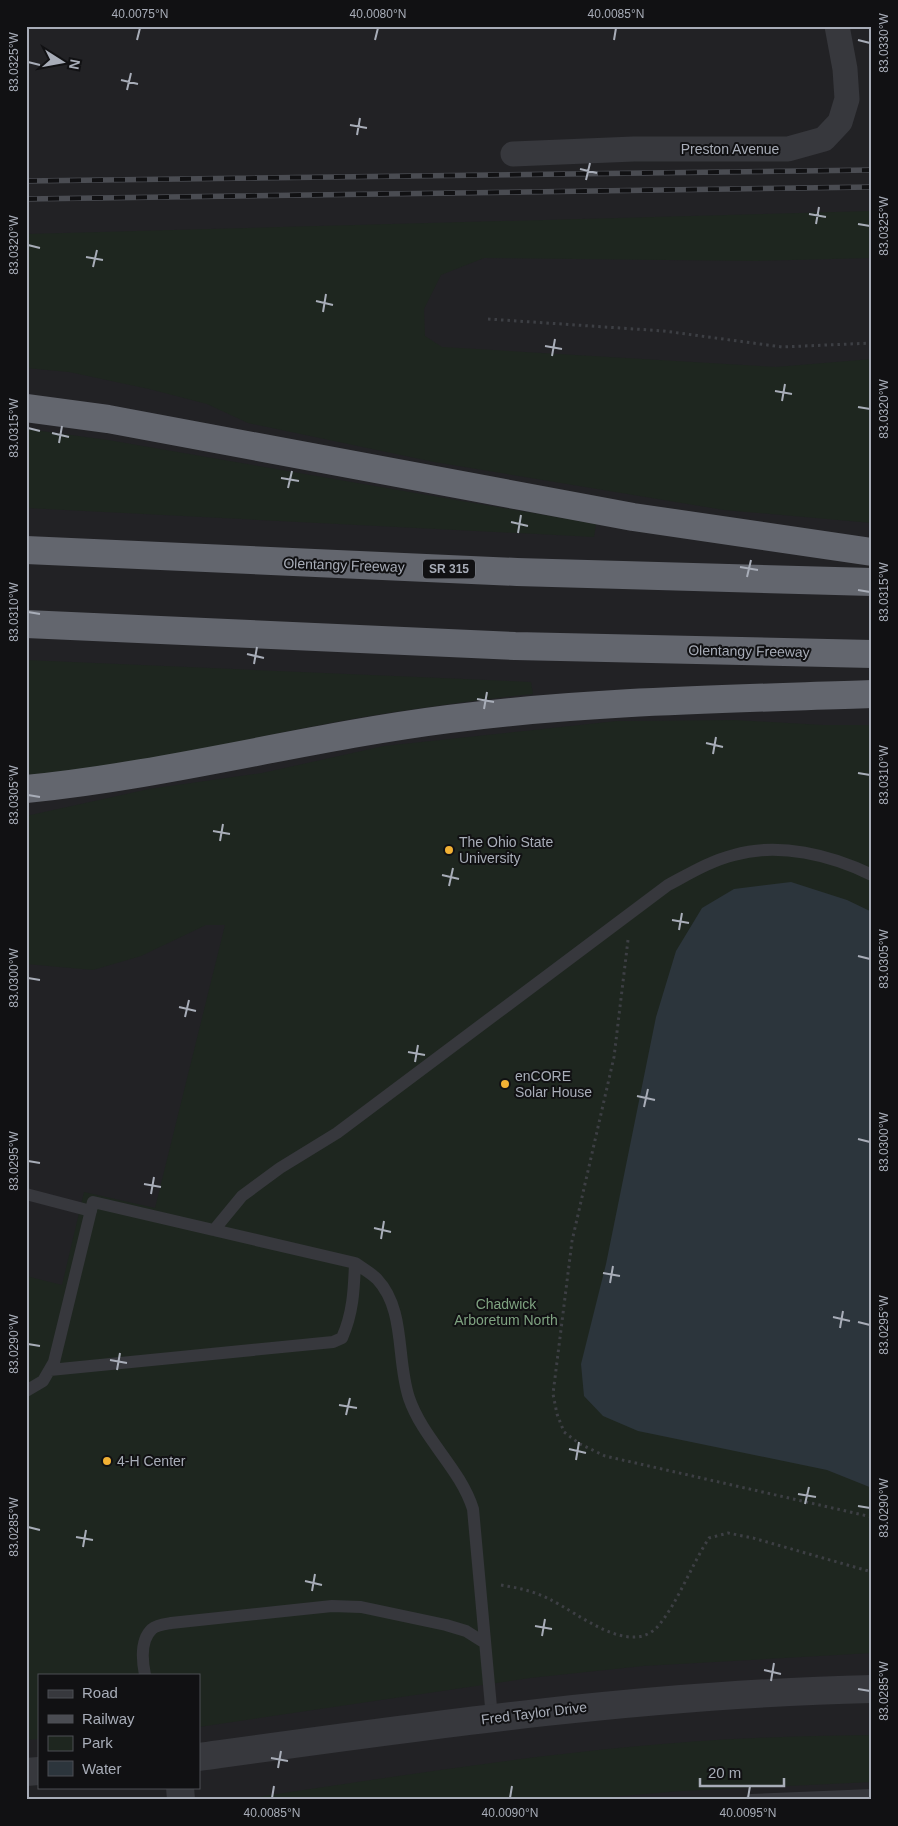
<svg xmlns="http://www.w3.org/2000/svg" width="898" height="1826" viewBox="0 0 898 1826" font-family="Helvetica,sans-serif">
<style>
.built{fill:#222225;fill-rule:evenodd}
.green{fill:#1e261f}
.water{fill:#2c353c}
.lines{fill:none;stroke-linecap:round;stroke-linejoin:round}
.path{stroke:#3d3f44;stroke-width:3;stroke-dasharray:2.5 4;stroke-linecap:butt}
.service{stroke:#37383d;stroke-width:12}
.minor{stroke:#37383d;stroke-width:25}
.tertiary{stroke:#37383d;stroke-width:28}
.motorway{stroke:#63666e;stroke-width:28}
.rail-casing{stroke:#4a4c52;stroke-width:5.5}
.rail{stroke:#111113;stroke-width:4;stroke-dasharray:11;stroke-linecap:butt}
.ticks{fill:none;stroke:#a8adb8;stroke-width:2}
.poi-dot{fill:#f2b134;stroke:#111113;stroke-width:2}
.labels{text-anchor:middle;dominant-baseline:central;stroke-width:4;stroke-linejoin:round;paint-order:stroke}
.shield{fill:#111113;stroke:#7b7e86;stroke-width:1}
.shield-label{font-size:12px;font-weight:bold;fill:#a8adb8}
.street-label{font-size:14px;fill:#a8adb8;stroke:#111113}
.poi-label{font-size:14px;fill:#a8adb8;stroke:#111113;text-anchor:start}
.park-label{font-size:14px;fill:#7fa381;stroke:#111113}
.neatline{fill:none;stroke:#a8adb8;stroke-width:2}
.ticks-label{font-size:12px;text-anchor:middle;fill:#a8adb8}
</style>
<rect width="100%" height="100%" fill="#161618"/>
<path class="built" d="M26 26H872V1800H26ZM39 1675H199V1787H39Z"/>
<path class="green" d="M872 211V258L757 261 484 258 441 275 424 309 425 336 442 347 776 367 872 359V523L724 510 434 462 248 423 207 404 149 389 69 372 26 368V234Z
M26 429 108 440 596 524 594 537 26 508Z
M26 660 531 682 533 694C476 700 419 708 363 717 251 737 140 766 26 775Z
M735 720 823 725H872V1653L643 1666 530 1678 199 1727V1675H39V1739L26 1740V1276L62 1285 84 1192 155 1208 225 925H206L141 956 93 970 26 964V816L149 789 262 773 384 746 617 721Z
M872 1735V1782L681 1791 578 1800H252L264 1796C426 1772 590 1745 755 1738 794 1736 833 1736 872 1735Z"/>
<path class="water" d="M791 882 847 900 872 912V1488L827 1470 638 1431 603 1416 584 1396 581 1364 606 1264 656 1017 676 951 702 908 734 889Z"/>
<g class="lines">
<path class="path" d="M488 319 664 331 782 347 872 343
M628 940 614 1057 572 1241 553 1394 557 1414 564 1432 580 1444 605 1456 872 1517
M501 1585C518 1588 534 1591 549 1599 577 1612 631 1659 659 1625 678 1602 692 1564 709 1538L728 1533 753 1538 872 1572"/>
<path class="service" d="M26 1194 91 1211
M214 1230 242 1196 280 1168 337 1133 668 885C689 874 710 861 734 855 779 842 831 855 872 875
M50 1370 333 1342 342 1338C353 1313 354 1290 355 1263
M26 1391 43 1381 54 1362 93 1202 355 1263C362 1268 371 1273 377 1279 406 1310 396 1359 409 1398 423 1439 460 1468 473 1509L492 1718
M145 1675C142 1660 140 1640 152 1629 156 1625 165 1624 171 1623L332 1606 361 1607 446 1625 466 1631 485 1643
M751 1800 872 1795"/>
<path class="minor" d="M513 154 634 149H788L824 139 840 122 847 99 845 69 837 26"/>
<path class="tertiary" d="M199 1757C422 1726 646 1694 872 1689
M26 1772 39 1771
M180 1787 181 1800"/>
<path class="motorway" d="M26 408 108 419 633 517 872 552
M26 550 517 572 872 582
M26 624 515 646 872 654
M26 789C168 775 307 737 449 719 589 701 730 699 872 694"/>
<g class="rail-casing">
<path id="rail" d="M26 181 872 170
M26 199 872 187"/>
</g>
<use href="#rail" class="rail"/>
</g>
<path class="ticks" d="M137 40 140 28M375 40 378 28M614 40 616 28M858 40 870 43M28 62 40 65M121 80 138 84M127 90 131 73M350 125 367 128M357 135 360 118M580 169 597 173M586 180 590 163M809 214 826 217M816 224 819 207M858 224 870 226M28 245 40 248M86 257 103 260M93 267 97 250M316 301 333 305M323 312 326 294M545 346 562 349M552 356 555 339M775 391 792 394M782 401 785 384M858 407 870 409M28 428 40 431M52 433 69 437M59 443 62 426M281 478 299 481M288 488 292 471M511 522 528 526M518 533 521 515M740 567 758 570M747 577 751 560M858 590 870 592M28 612 40 614M247 654 264 658M254 664 257 647M477 699 494 702M484 709 487 692M706 743 723 747M713 754 716 737M858 773 870 775M28 795 40 797M213 831 230 834M220 841 223 824M442 875 459 879M449 886 453 868M672 920 689 923M679 930 682 913M858 956 870 959M28 978 40 980M179 1007 196 1011M185 1017 189 1000M408 1052 425 1055M415 1062 418 1045M637 1096 655 1100M644 1107 648 1089M858 1139 870 1142M28 1161 40 1163M144 1184 161 1187M151 1194 154 1177M374 1228 391 1232M381 1239 384 1221M603 1273 620 1276M610 1283 613 1266M833 1317 850 1321M858 1322 870 1325M840 1328 843 1311M28 1344 40 1346M110 1360 127 1363M117 1370 120 1353M339 1405 357 1408M346 1415 350 1398M569 1449 586 1453M576 1460 579 1442M798 1494 816 1497M805 1504 809 1487M858 1506 870 1508M28 1527 40 1530M76 1537 93 1540M83 1547 86 1530M305 1581 322 1585M312 1591 315 1574M535 1626 552 1629M542 1636 545 1619M764 1670 781 1674M771 1681 774 1663M858 1689 870 1691M271 1758 288 1761M278 1768 281 1751M272 1798 274 1786M510 1798 512 1786M748 1798 750 1786"/>
<g class="poi-dot">
<circle cx="449" cy="850" r="5"/>
<circle cx="505" cy="1084" r="5"/>
<circle cx="107" cy="1461" r="5"/>
</g>
<g class="labels">
<rect class="shield" x="423" y="559.5" width="52" height="19" rx="4"/>
<g class="shield-label">
<text x="449" y="569">SR 315</text>
</g>
<g class="street-label">
<text x="730" y="149">Preston Avenue</text>
<text transform="translate(344 565) rotate(2)">Olentangy Freeway</text>
<text transform="translate(749 651) rotate(1)">Olentangy Freeway</text>
<text transform="translate(534 1713) rotate(-7)">Fred Taylor Drive</text>
</g>
<g class="poi-label">
<text x="459" y="842">The Ohio State<tspan x="459" dy="16">University</tspan></text>
<text x="515" y="1076">enCORE<tspan x="515" dy="16">Solar House</tspan></text>
<text x="117" y="1461">4-H Center</text>
</g>
<g class="park-label">
<text x="506" y="1304">Chadwick<tspan x="506" dy="16">Arboretum North</tspan></text>
</g>
</g>
<rect width="898" height="1826" fill="none" stroke="#111113" stroke-width="55"/>
<rect x="38" y="1674" width="162" height="115" fill="#111113" stroke="#4d4f55"/>
<rect x="48" y="1690" width="25" height="8" fill="#37383d" stroke="#4d4f55"/>
<text x="82" y="1698" font-size="15" fill="#a8adb8">Road</text>
<rect x="48" y="1715" width="25" height="8" fill="#4a4c52" stroke="#4d4f55"/>
<text x="82" y="1724" font-size="15" fill="#a8adb8">Railway</text>
<rect x="48" y="1736" width="25" height="15" fill="#1e261f" stroke="#4d4f55"/>
<text x="82" y="1748" font-size="15" fill="#a8adb8">Park</text>
<rect x="48" y="1761" width="25" height="15" fill="#2c353c" stroke="#4d4f55"/>
<text x="82" y="1774" font-size="15" fill="#a8adb8">Water</text>
<g transform="translate(62 62) rotate(101)" stroke="#111113" stroke-width="4" paint-order="stroke">
<path d="M0-4L9 19L0 12L-9 19Z" fill="#a8adb8"/>
<text y="-8" font-size="14" font-weight="bold" text-anchor="middle" fill="#a8adb8">N</text>
</g>
<path d="M700 1778v8h84v-8" fill="none" stroke="#a8adb8" stroke-width="2.5"/>
<text x="708" y="1778" font-size="15" fill="#a8adb8" stroke="#111113" stroke-width="4" paint-order="stroke">20 m</text>
<rect x="28" y="28" width="842" height="1770" class="neatline"/>
<g class="ticks-label">
<text x="140" y="18">40.0075°N</text>
<text x="378" y="18">40.0080°N</text>
<text x="616" y="18">40.0085°N</text>
<text transform="translate(884 43) rotate(-90)" y="4">83.0330°W</text>
<text transform="translate(14 62) rotate(-90)" y="4">83.0325°W</text>
<text transform="translate(884 226) rotate(-90)" y="4">83.0325°W</text>
<text transform="translate(14 245) rotate(-90)" y="4">83.0320°W</text>
<text transform="translate(884 409) rotate(-90)" y="4">83.0320°W</text>
<text transform="translate(14 428) rotate(-90)" y="4">83.0315°W</text>
<text transform="translate(884 592) rotate(-90)" y="4">83.0315°W</text>
<text transform="translate(14 612) rotate(-90)" y="4">83.0310°W</text>
<text transform="translate(884 775) rotate(-90)" y="4">83.0310°W</text>
<text transform="translate(14 795) rotate(-90)" y="4">83.0305°W</text>
<text transform="translate(884 959) rotate(-90)" y="4">83.0305°W</text>
<text transform="translate(14 978) rotate(-90)" y="4">83.0300°W</text>
<text transform="translate(884 1142) rotate(-90)" y="4">83.0300°W</text>
<text transform="translate(14 1161) rotate(-90)" y="4">83.0295°W</text>
<text transform="translate(884 1325) rotate(-90)" y="4">83.0295°W</text>
<text transform="translate(14 1344) rotate(-90)" y="4">83.0290°W</text>
<text transform="translate(884 1508) rotate(-90)" y="4">83.0290°W</text>
<text transform="translate(14 1527) rotate(-90)" y="4">83.0285°W</text>
<text transform="translate(884 1691) rotate(-90)" y="4">83.0285°W</text>
<text x="272" y="1817">40.0085°N</text>
<text x="510" y="1817">40.0090°N</text>
<text x="748" y="1817">40.0095°N</text>
</g>
</svg>
